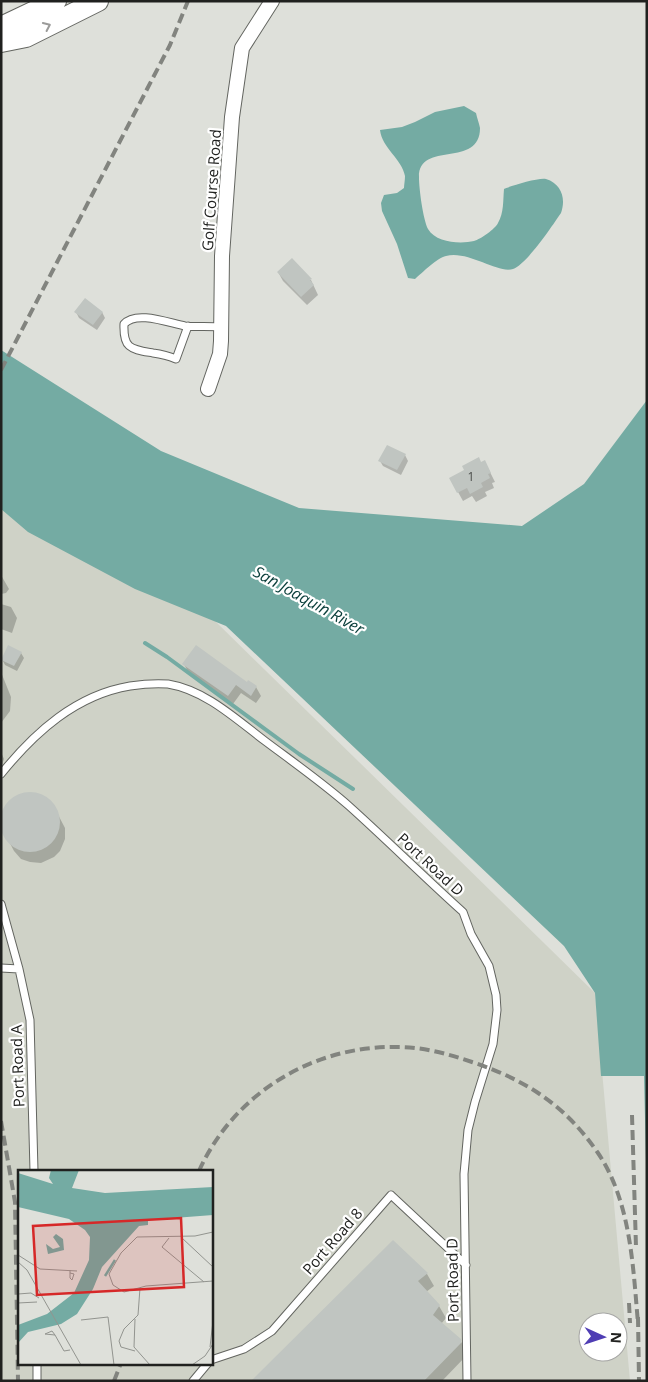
<svg xmlns="http://www.w3.org/2000/svg" width="648" height="1382" viewBox="0 0 648 1382" font-family="'Open Sans',sans-serif">
<style>
.built{fill:#cfd2c7;fill-rule:evenodd}
.water{fill:#74aba3}
.shadow{fill:#0003}
.lines{fill:none;stroke-linecap:round;stroke-linejoin:round}
.stream{stroke:#74aba3;stroke-width:4}
.building{fill:#c0c5c1}
.lane-casing{stroke:#636560;stroke-width:9}
.street-casing{stroke:#636560;stroke-width:16}
.secondary-casing{stroke:#636560;stroke-width:22}
.lane{stroke:#fff;stroke-width:7}
.street{stroke:#fff;stroke-width:14}
.secondary{stroke:#fff;stroke-width:20}
.rail{stroke:#82847f;stroke-width:4;stroke-dasharray:10 5;stroke-linecap:butt}
.oneway{stroke:#9b9b9a}
.labels{text-anchor:middle;dominant-baseline:central;stroke-width:4.5;stroke-linejoin:round;paint-order:stroke}
.number-label{font-size:12px;fill:#484a48}
.street-label{font-size:15px;fill:#20211f;stroke:#fff}
.water-label{font-size:16px;font-style:italic;fill:#083d39;stroke:#fff}
.inset-river{fill:none;stroke:#74aba3;stroke-width:2.5}
.inset-road{fill:none;stroke:#92948f;stroke-width:1}
.view{fill:#d62828;fill-opacity:0.15;stroke:#d62828;stroke-width:2.5}
.inset-edge{fill:none;stroke:#20211f;stroke-width:2.5}
</style>
<rect width="100%" height="100%" fill="#dee0da"/>
<path class="built" d="M1 468 215 621 595 993 630 1381H1ZM19 1171H211V1363H19ZM588 1322H618V1352H588Z"/>
<path class="water" d="M464 106 476 113C477 118 479 123 480 128 480 169 419 140 419 177 419 189 423 219 428 229 436 243 461 244 474 241 481 239 495 229 498 223 504 213 503 200 504 189 510 186 540 177 546 179 562 184 566 199 561 213 552 226 527 264 513 269 498 274 468 250 446 256 437 258 422 273 415 279L408 278 397 244 382 211 381 203 384 195 397 193 404 188C404 185 405 180 405 176 402 159 382 148 380 130L402 127 415 122 435 112Z
M1 350 161 451 299 508 522 526 584 484 647 400V1204L644 1076H601L595 993 564 946 226 626 135 589 28 532 1 509Z"/>
<path class="shadow" d="M278 272 311 280 318 295 307 305 283 281Z
M76 312H102L105 318 97 330 79 318Z
M405 455 408 461 401 475 383 466 380 461Z
M481 463 489 470 495 482 492 483 494 488 485 492 487 496 476 502 472 496 463 501 458 492Z
M1 575 9 589 6 593 1 594Z
M1 604 11 607 17 618 12 633 1 629Z
M21 653 24 658 17 671 5 665 2 659Z
M184 664 247 683 248 682 256 687 261 696 256 703 241 693 233 704 188 672Z
M1 672 11 697 10 711 1 723Z
M1 752 4 759 1 768Z
M24 794H36L46 798 54 807 65 828V839L60 851 54 857 41 863 30 862 21 859 14 851 2 828 1 818 6 806 14 798Z
M393 1241 427 1274 434 1286 426 1292 439 1306 446 1318 441 1324 460 1340 467 1353V1355L442 1381H253Z"/>
<g class="lines">
<path class="stream" d="M145 643 167 657 299 754 353 789"/>
</g>
<path class="building" d="M292 258 312 279 310 280 314 285 301 297 277 272Z
M85 298 103 312 93 325 74 312Z
M387 445 406 454 397 470 378 461Z
M479 457 481 462 485 460 491 473 488 474 490 478 481 483 483 487 470 494 467 488 457 493 449 478 464 470 462 466Z
M8 645 22 652 14 666 1 660Z
M196 645 247 682 248 680 257 686 251 696 236 685 228 696 182 664Z
M0 822a30 30 0 1 1 60 0a30 30 0 1 1-60 0Z
M393 1240 428 1273 418 1281 440 1305 433 1315 461 1339V1343L424 1381H251Z"/>
<g class="lines">
<g class="lane-casing">
<path id="lane" d="M188 326 176 359C169 356 161 354 153 353 131 349 123 349 124 324 136 310 169 323 185 326 197 327 210 326 222 327
M1 774C35 732 76 695 130 686 143 684 155 683 168 684 205 690 236 719 265 741 293 762 323 783 349 806 388 841 424 877 463 912L471 934 489 966 496 995 497 1010 493 1044 475 1102 468 1130 464 1174 467 1381
M1 904 19 969 30 1020 34 1171
M1 968 19 969
M211 1360 244 1349 272 1331 391 1195 466 1265
M37 1363V1381
M193 1381 208 1363"/>
</g>
<g class="street-casing">
<path id="street" d="M208 389 220 354 221 341 222 256 232 117 242 48 272 1"/>
</g>
<g class="secondary-casing">
<path id="secondary" d="M1 27 56 1
M1 42 26 37 98 1"/>
</g>
<use href="#lane" class="lane"/>
<use href="#street" class="street"/>
<use href="#secondary" class="secondary"/>
<path class="rail" d="M1 370 170 45 188 1
M632 1115 636 1247
M1 1121 15 1202 18 1381
M199 1171C234 1093 314 1045 398 1047 424 1047 448 1054 472 1062 526 1080 565 1105 598 1153 631 1202 633 1267 638 1323
M629 1303 630 1323
M638 1317 639 1381
M114 1381 121 1363"/>
</g>
<defs><path id="oneway-chevron" d="M-2-3.5L2.5 0L-2 3.5" fill="none" stroke-width="1.6" stroke-linecap="round" stroke-linejoin="round" transform="scale(1.25)"/></defs>
<use class="oneway" href="#oneway-chevron" transform="translate(47 26) rotate(-25)"/>
<g class="labels">
<g class="number-label">
<text x="471" y="476">1</text>
</g>
<g class="street-label">
<text transform="translate(211 190) rotate(-86)">Golf Course Road</text>
<text transform="translate(431 864) rotate(43)">Port Road D</text>
<text transform="translate(17 1066) rotate(-92)">Port Road A</text>
<text transform="translate(332 1241) rotate(-49)">Port Road 8</text>
<text transform="translate(452 1280) rotate(-91)">Port Road D</text>
</g>
<g class="water-label">
<text transform="translate(309 600) rotate(29)">San Joaquin River</text>
</g>
</g>
<g transform="translate(18 1170)">
<rect width="195" height="195" fill="#dee0da"/>
<path d="M33 0H61L54 18 87 23 195 17V45L130 50V55L121 56 84 97 75 119 59 144 43 154 10 162 0 173V155L29 144 56 123 71 90 72 67 67 60 51 49 0 37V3L35 14 31 8ZM38 64 45 69 46 80 30 84 28 74 35 79 42 77 35 67Z" fill="#74aba3"/>
<path class="inset-river" d="M87 106 97 90"/>
<path class="inset-road" d="M195 62 177 66 119 67 103 83 91 104 95 115 106 122 128 116 195 111M151 68 144 77 186 112M164 68 195 97M0 85 22 99 59 101M0 92 9 100 63 195M52 100V108L54 110 56 104 52 103M0 124 13 123 21 128M0 133 19 132M117 149 116 177 132 195M63 150 90 147 96 195M37 165 34 161 27 164 37 165 46 181 52 180M192 177 195 151M117 181 103 177 101 171 106 159 120 145 122 118M174 195 187 186 195 174"/>
<path class="view" d="M163 48 166 117 19 125 15 56Z"/>
<rect width="195" height="195" class="inset-edge"/>
</g>
<rect width="648" height="1382" fill="none" stroke="#20211f" stroke-width="5"/>
<g transform="translate(603 1337) rotate(93)"><circle r="24" fill="#ffffff" stroke="#a6a6a5"/>
<path d="M0-4L9 19L0 12L-9 19Z" fill="#4f3db4"/>
<text y="-8" font-size="14" font-weight="bold" text-anchor="middle" fill="#20211f">N</text>
</g>
</svg>
